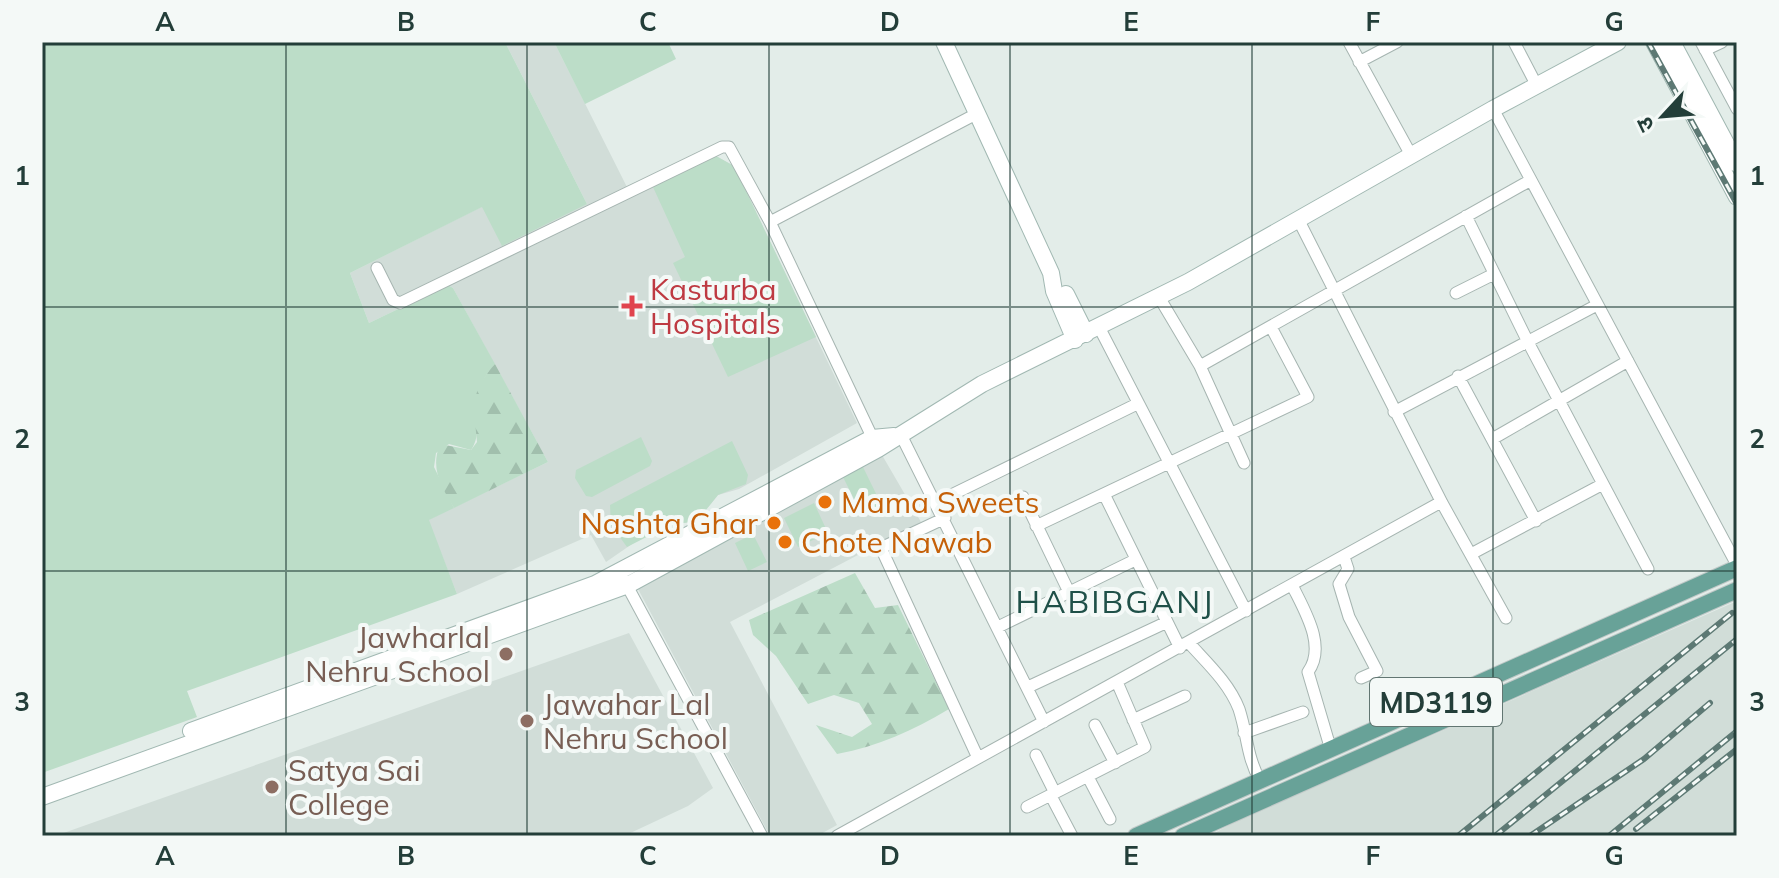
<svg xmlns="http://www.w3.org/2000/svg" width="1779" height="878" viewBox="0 0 1779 878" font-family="Mulish,'Noto Sans Devanagari',sans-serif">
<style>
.built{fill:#d1ddd8}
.green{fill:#bcddc8}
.forest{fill:url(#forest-firs)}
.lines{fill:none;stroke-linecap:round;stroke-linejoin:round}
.minor-casing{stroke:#a6b5b1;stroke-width:13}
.secondary-casing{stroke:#a1b8b2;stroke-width:18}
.primary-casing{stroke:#c1c9c8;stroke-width:18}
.minor{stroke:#fff;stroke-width:11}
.secondary{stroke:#fff;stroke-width:16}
.primary{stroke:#68a298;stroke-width:16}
.rail-casing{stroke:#5d7974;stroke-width:6}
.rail{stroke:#f4f9f7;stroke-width:3;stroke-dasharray:9;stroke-linecap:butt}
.grid{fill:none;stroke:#233e39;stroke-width:2;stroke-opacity:0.55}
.health-dot{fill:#e0444e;stroke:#f4f9f7;stroke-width:3}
.food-dot{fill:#e8710a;stroke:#f4f9f7;stroke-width:3}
.education-dot{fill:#8d6e63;stroke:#f4f9f7;stroke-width:3}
.labels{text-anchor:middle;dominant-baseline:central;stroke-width:8;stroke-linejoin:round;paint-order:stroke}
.shield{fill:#f4f9f7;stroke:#627672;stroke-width:2}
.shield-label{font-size:28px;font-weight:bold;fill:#233e39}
.health-label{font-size:30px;fill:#be3a42;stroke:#f4f9f7;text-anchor:start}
.food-label{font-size:30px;fill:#c56008;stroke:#f4f9f7;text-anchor:start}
.education-label{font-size:30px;fill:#785e54;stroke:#f4f9f7;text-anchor:start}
.neighbourhood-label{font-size:32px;letter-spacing:2px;fill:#1f5048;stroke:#f4f9f7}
.neatline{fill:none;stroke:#233e39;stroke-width:3}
.grid-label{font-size:26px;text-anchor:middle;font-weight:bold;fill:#233e39}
</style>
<defs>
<pattern id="forest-firs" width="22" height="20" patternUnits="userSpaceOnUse" patternTransform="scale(2)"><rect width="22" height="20" fill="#bcddc8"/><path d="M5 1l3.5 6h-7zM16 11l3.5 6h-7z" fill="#a1bfad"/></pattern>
</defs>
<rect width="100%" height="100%" fill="#e3ede9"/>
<path class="built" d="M505 42H554L632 197 716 156 734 166 857 423 739 489 718 495 697 521 670 525 648 533 606 562 591 535 457 594 428 520 548 462 453 288 448 285 369 323 350 273 483 206 587 204Z
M882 455 921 522 730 622 837 825 817 836H770L638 589Z
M1737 601V836H1209L1233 823Z
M629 633 713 788 688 806 624 836H55Z"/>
<path class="green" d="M42 42H505L587 204 502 246 482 207 350 273 369 323 448 285 453 288 495 364C459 405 488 425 471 450L449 444 436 453 434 467 454 508 429 520 457 594 187 691 197 717 42 773Z
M554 42H668L676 59 585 104Z
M716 156 734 166 816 337 728 377 673 263 685 257 653 187Z
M641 437 652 461 650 466 592 497 586 496 575 478 576 470Z
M732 441 748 475 746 484 718 495 697 521 670 525 627 547 611 525 610 505Z
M863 467 883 508 863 517 843 477Z
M814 503 828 533 798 547 784 518Z
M753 534 767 562 748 571 735 543Z"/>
<path class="forest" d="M495 364 548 462 454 508C441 486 430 469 440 444L471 450 477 442C474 406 469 393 495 364Z
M855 573 875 608 898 605 949 709C912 731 879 746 837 754L816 725 852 737 872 724 859 703 834 695 808 704 776 656 753 635 749 620Z"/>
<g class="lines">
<g class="minor-casing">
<path id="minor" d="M1349 42 1411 155
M1514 42 1537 86
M1701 42 1737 109
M1705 50 1722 42
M1359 62 1397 42
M1493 109 1737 565
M1466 216 1528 342 1648 569
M1298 219 1442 503 1506 618
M770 222 978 113
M377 268 393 300 400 303 722 147H729L770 222 874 441
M1456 293 1494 274
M1159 297 1200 366 1244 463
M1099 327 1246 611
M1200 366 1531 180
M1458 376 1536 521
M1394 412 1597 305
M900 433 1044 722
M1494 438 1628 361
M1104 494 1180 648
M1023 497 1069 592
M937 502 1137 404
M945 518 881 548 978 758
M1036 526 1308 397 1271 327
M1471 554 1603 484
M1344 557 1348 569 1339 584 1349 617 1377 671 1361 678
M624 580 762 836
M1292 585C1304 610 1327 646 1308 672L1331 750
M998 627 1135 560
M1189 643C1207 663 1229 683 1239 709 1248 737 1246 754 1260 781
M1028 687 1165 623
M1133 720 1185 696
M1095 725 1115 763
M1244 733 1303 712
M1036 755 1055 793
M1088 777 1110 819
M1051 796 1072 836
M1027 807 1145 747 1117 682
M837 836 1441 502"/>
</g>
<g class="secondary-casing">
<path id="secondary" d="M944 42 1051 273 1054 291 1075 340
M1654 42 1737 197
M1672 42 1737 164
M1066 294 1086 334
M191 731 595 584 872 438 894 436
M42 797 628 585 878 449 982 384 1188 282 1493 109 1618 42"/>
</g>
<g class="primary-casing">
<path id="primary" d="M1136 836 1737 568
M1183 836 1737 590"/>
</g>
<use href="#minor" class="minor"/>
<use href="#secondary" class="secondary"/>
<use href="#primary" class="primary"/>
<g class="rail-casing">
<path id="rail" d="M1648 42 1737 204
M1636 829 1737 749
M1458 836 1732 613
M1495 836 1737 639
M1530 836 1644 759 1710 703
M1609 836 1737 731"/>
</g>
<use href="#rail" class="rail"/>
</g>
<path class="grid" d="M286 42V836M527 42V836M769 42V836M1010 42V836M1252 42V836M1493 42V836M42 307H1737M42 571H1737"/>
<path class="health-dot" d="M628 294h8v8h8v8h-8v8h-8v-8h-8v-8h8z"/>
<g class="food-dot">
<circle cx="825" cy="502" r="8"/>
<circle cx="774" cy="523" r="8"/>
<circle cx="785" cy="542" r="8"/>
</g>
<g class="education-dot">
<circle cx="506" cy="654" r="8"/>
<circle cx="527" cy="721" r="8"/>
<circle cx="272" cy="787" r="8"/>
</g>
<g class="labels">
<rect class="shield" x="1370" y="678" width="132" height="48" rx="6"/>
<g class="shield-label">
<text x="1436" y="702">MD3119</text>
</g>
<g class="health-label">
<text x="650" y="289">Kasturba<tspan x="650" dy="34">Hospitals</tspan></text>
</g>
<g class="food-label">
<text x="841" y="502">Mama Sweets</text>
<text x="758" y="523" text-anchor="end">Nashta Ghar</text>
<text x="801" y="542">Chote Nawab</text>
</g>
<g class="education-label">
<text x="490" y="637" text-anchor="end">Jawharlal<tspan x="490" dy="34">Nehru School</tspan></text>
<text x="543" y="704">Jawahar Lal<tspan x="543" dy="34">Nehru School</tspan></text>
<text x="288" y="770">Satya Sai<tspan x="288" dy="34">College</tspan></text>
</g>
<g class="neighbourhood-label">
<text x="1115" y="601">HABIBGANJ</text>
</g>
</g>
<rect width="1779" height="878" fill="none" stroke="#f4f9f7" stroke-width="88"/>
<g transform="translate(1663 116) rotate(244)" stroke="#f4f9f7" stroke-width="6" paint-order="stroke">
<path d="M0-6L14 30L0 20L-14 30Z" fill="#233e39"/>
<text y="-12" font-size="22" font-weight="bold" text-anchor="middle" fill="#233e39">उ</text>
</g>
<rect x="44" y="44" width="1691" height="790" class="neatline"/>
<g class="grid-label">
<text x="165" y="31">A</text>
<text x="406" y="31">B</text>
<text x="648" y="31">C</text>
<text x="890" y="31">D</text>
<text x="1131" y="31">E</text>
<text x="1373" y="31">F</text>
<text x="1614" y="31">G</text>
<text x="22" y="185">1</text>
<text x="1757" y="185">1</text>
<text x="22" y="448">2</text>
<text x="1757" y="448">2</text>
<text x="22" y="711">3</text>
<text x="1757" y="711">3</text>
<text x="165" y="865">A</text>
<text x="406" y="865">B</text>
<text x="648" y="865">C</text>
<text x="890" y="865">D</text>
<text x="1131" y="865">E</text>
<text x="1373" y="865">F</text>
<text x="1614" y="865">G</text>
</g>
</svg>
